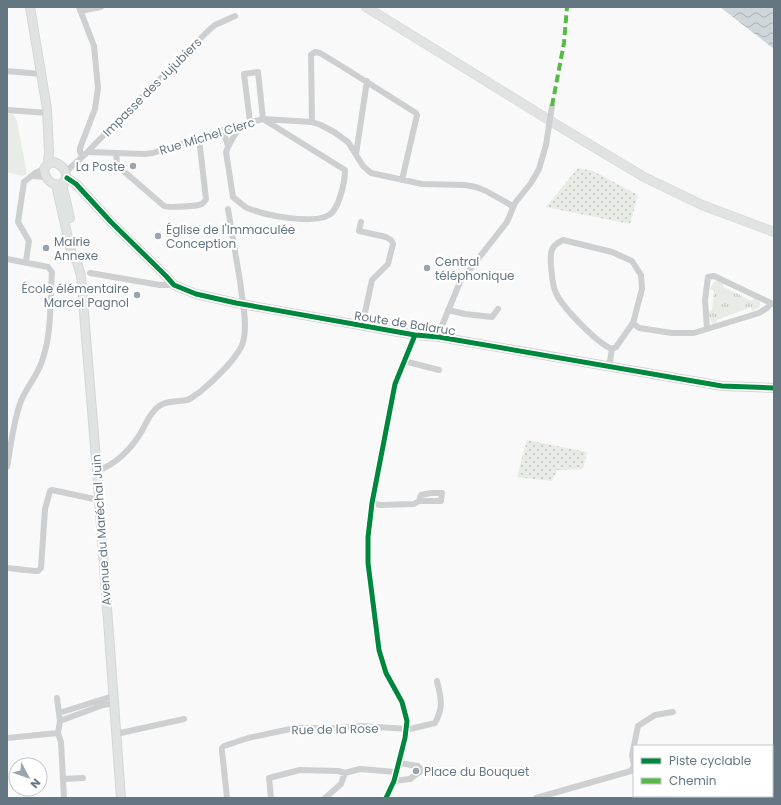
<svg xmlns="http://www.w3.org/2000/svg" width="781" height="805" viewBox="0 0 781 805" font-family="Poppins,sans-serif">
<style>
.grass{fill:url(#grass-dots)}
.park{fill:url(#park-tufts)}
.pitch{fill:#e8ebe6}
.water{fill:url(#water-waves)}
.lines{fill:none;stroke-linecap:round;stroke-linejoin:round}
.secondary-casing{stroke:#d5d6d7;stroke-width:10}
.primary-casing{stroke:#d5d6d7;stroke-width:10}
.street{stroke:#cecfd0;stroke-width:6}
.secondary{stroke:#e1e2e2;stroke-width:8}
.primary{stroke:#e1e2e2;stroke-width:9}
.street-bridge{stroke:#cecfd0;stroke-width:6}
.quiet{stroke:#58b947;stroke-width:4;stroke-dasharray:8 4;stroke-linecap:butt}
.cycleway-casing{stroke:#fff;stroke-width:8}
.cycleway{stroke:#00873e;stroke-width:5}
.poi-dot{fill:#99a4ac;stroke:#fff;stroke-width:1.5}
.labels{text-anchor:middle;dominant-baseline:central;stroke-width:4;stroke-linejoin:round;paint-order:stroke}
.street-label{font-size:12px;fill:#657683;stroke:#fff}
.poi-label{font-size:12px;fill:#657683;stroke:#fff;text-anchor:start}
</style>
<defs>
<pattern id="grass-dots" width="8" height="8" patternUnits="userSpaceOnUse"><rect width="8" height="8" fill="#e8ebe6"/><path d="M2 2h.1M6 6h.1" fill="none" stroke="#c0c3c0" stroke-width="1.8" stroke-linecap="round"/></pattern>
<pattern id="park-tufts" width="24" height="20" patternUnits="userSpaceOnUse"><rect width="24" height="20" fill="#e8ebe6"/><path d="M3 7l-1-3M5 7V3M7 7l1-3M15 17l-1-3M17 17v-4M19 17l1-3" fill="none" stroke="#c0c3c0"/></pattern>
<pattern id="water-waves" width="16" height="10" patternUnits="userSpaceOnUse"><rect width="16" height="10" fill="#ced6d9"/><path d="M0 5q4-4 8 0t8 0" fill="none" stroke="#abb2b5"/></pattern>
</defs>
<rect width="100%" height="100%" fill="#f9f9f9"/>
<path class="grass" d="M578 168 593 171 638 195 630 224 546 207Z
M527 440 587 452 583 469 557 470 552 481 517 477Z"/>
<path class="park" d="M719 281 723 282 722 286 752 301 754 298 760 302V307L752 311 751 307 717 320 716 324 712 323 709 317V311L712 310 714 291 710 289 714 282Z"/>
<path class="pitch" d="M7 114H13L17 121 27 174 22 176 7 172Z"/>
<path class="water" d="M720 7H774V49Z"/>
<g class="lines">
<g class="secondary-casing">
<path id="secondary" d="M30 7 47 109 49 152 48 164
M54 162C62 165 69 172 65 181 55 190 45 180 44 169 46 165 49 163 54 162Z
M67 178 76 184 111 222 166 276 174 285 196 294 236 303 415 335 439 337 722 386 774 388
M62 184 70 218
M56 185 72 255 77 262 81 276 97 471 121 798"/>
</g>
<g class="primary-casing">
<path id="primary" d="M366 7 562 128 644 177 702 205 774 232"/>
</g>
<path class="street" d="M79 7 94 46 98 88 95 109 80 148V152L82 156
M80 11 101 7
M7 71 41 74
M7 110 48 113
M312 122 311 55 315 52 320 53 343 67 416 113 417 115 402 180
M239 126C236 135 229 142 226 152L233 197C237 200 242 205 247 208 265 215 311 225 329 215 339 209 345 182 345 170L263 119 258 72 244 74 250 122
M223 130 228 146
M89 152 144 154 153 153 223 130 263 119 312 122 321 125 334 132 348 142 363 166 371 173 422 184 465 185 476 187 486 191 509 204 513 207
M116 154 117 163 120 168 164 206C169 208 198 206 202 204 203 203 206 200 206 199L199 138
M356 154 367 81
M66 172C71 166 89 152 91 148L209 30 215 25 235 16
M32 176 46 177
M361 222 359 231 386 237 391 240 393 244 388 264 372 280 362 326
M7 259 48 267 52 272C50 300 52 331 43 358 39 374 27 386 21 401 13 422 11 446 7 467
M26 261 29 241 18 222 24 182 35 173 44 169
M90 273 160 285H174
M448 310 465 314 492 317 498 309
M633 323 639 328 672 333H694L759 313 767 308 771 303
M707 328 705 300 708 277 714 276 773 304
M439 337 441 328 460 282 507 222 515 203 531 183 539 169 546 145
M404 361 439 370
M609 367 612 349 616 347 633 323 642 289 641 275 632 261 612 252 563 240C550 246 550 253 551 266 552 274 552 285 556 293 562 307 598 344 612 349
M97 471C117 464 133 447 143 429 146 423 149 416 154 411 162 400 175 402 187 400 191 399 196 394 200 392 212 382 239 357 243 342 248 325 242 299 240 281 236 257 232 233 228 209
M372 503 380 505 414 504 419 501H441L442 493H431L421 495 419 501
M7 568 35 571H38L41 568 45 509 50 491 52 490 99 500
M57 698 60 721 58 733 61 742 64 798
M59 713 113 696
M60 721 103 705 114 703
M116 734 184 719
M7 738 58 733
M63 779 83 778
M394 781 410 779 422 770 418 766 399 763
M227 798 222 751V748L224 746 248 738 295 728H341L360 726 410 729 435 723C444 706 441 699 437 681
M271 798 269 778 300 770 338 771 345 773 360 769 396 772
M325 798 341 784 345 773
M386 798 394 781 405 738 407 721 402 702 386 673 379 650 368 563V537L372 503 395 384 415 335
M536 798 631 771 634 766 632 755 638 726 655 715 673 712"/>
<use href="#secondary" class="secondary"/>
<use href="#primary" class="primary"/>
<path class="street-bridge" d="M546 145 552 106"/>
<path class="quiet" d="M552 106 564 43 567 7"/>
<g class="cycleway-casing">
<path id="cycleway" d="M67 178 76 184 111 222 166 276 174 285 196 294 236 303 415 335 439 337 722 386 774 388
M386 798 394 781 405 738 407 721 402 702 386 673 379 650 368 563V537L372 503 395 384 415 335"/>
</g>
<use href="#cycleway" class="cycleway"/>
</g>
<g class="poi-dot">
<circle cx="133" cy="166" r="4"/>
<circle cx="158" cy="236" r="4"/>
<circle cx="46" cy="248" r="4"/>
<circle cx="427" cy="268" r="4"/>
<circle cx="137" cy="295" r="4"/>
<circle cx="416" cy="771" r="4"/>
</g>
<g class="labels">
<g class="street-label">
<text transform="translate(152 87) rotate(-45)">Impasse des Jujubiers</text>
<text transform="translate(207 136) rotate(-17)">Rue Michel Clerc</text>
<text transform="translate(405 323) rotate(9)">Route de Balaruc</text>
<text transform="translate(101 530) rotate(-94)">Avenue du Maréchal Juin</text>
<text transform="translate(335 729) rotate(-1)">Rue de la Rose</text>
</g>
<g class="poi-label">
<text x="125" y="166" text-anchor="end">La Poste</text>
<text x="166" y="229">Église de l'Immaculée<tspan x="166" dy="14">Conception</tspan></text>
<text x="54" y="241">Mairie<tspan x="54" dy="14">Annexe</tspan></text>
<text x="435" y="261">Central<tspan x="435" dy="14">téléphonique</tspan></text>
<text x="129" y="288" text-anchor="end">École élémentaire<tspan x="129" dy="14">Marcel Pagnol</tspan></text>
<text x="424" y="771">Place du Bouquet</text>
</g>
</g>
<rect width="781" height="805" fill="none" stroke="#657683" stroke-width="16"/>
<rect x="633" y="745" width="140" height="52" fill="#ffffff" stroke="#c1c8cd"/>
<rect x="641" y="758" width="20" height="6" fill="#00873e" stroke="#c1c8cd"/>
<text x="669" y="765" font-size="12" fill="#657683">Piste cyclable</text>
<rect x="641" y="778" width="20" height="6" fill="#58b947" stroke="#c1c8cd"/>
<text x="669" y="785" font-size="12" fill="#657683">Chemin</text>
<g transform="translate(28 777) rotate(131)"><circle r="19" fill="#ffffff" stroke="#c1c8cd"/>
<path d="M0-3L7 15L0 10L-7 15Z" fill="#99a4ac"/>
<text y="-6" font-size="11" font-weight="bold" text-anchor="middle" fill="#657683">N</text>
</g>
</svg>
